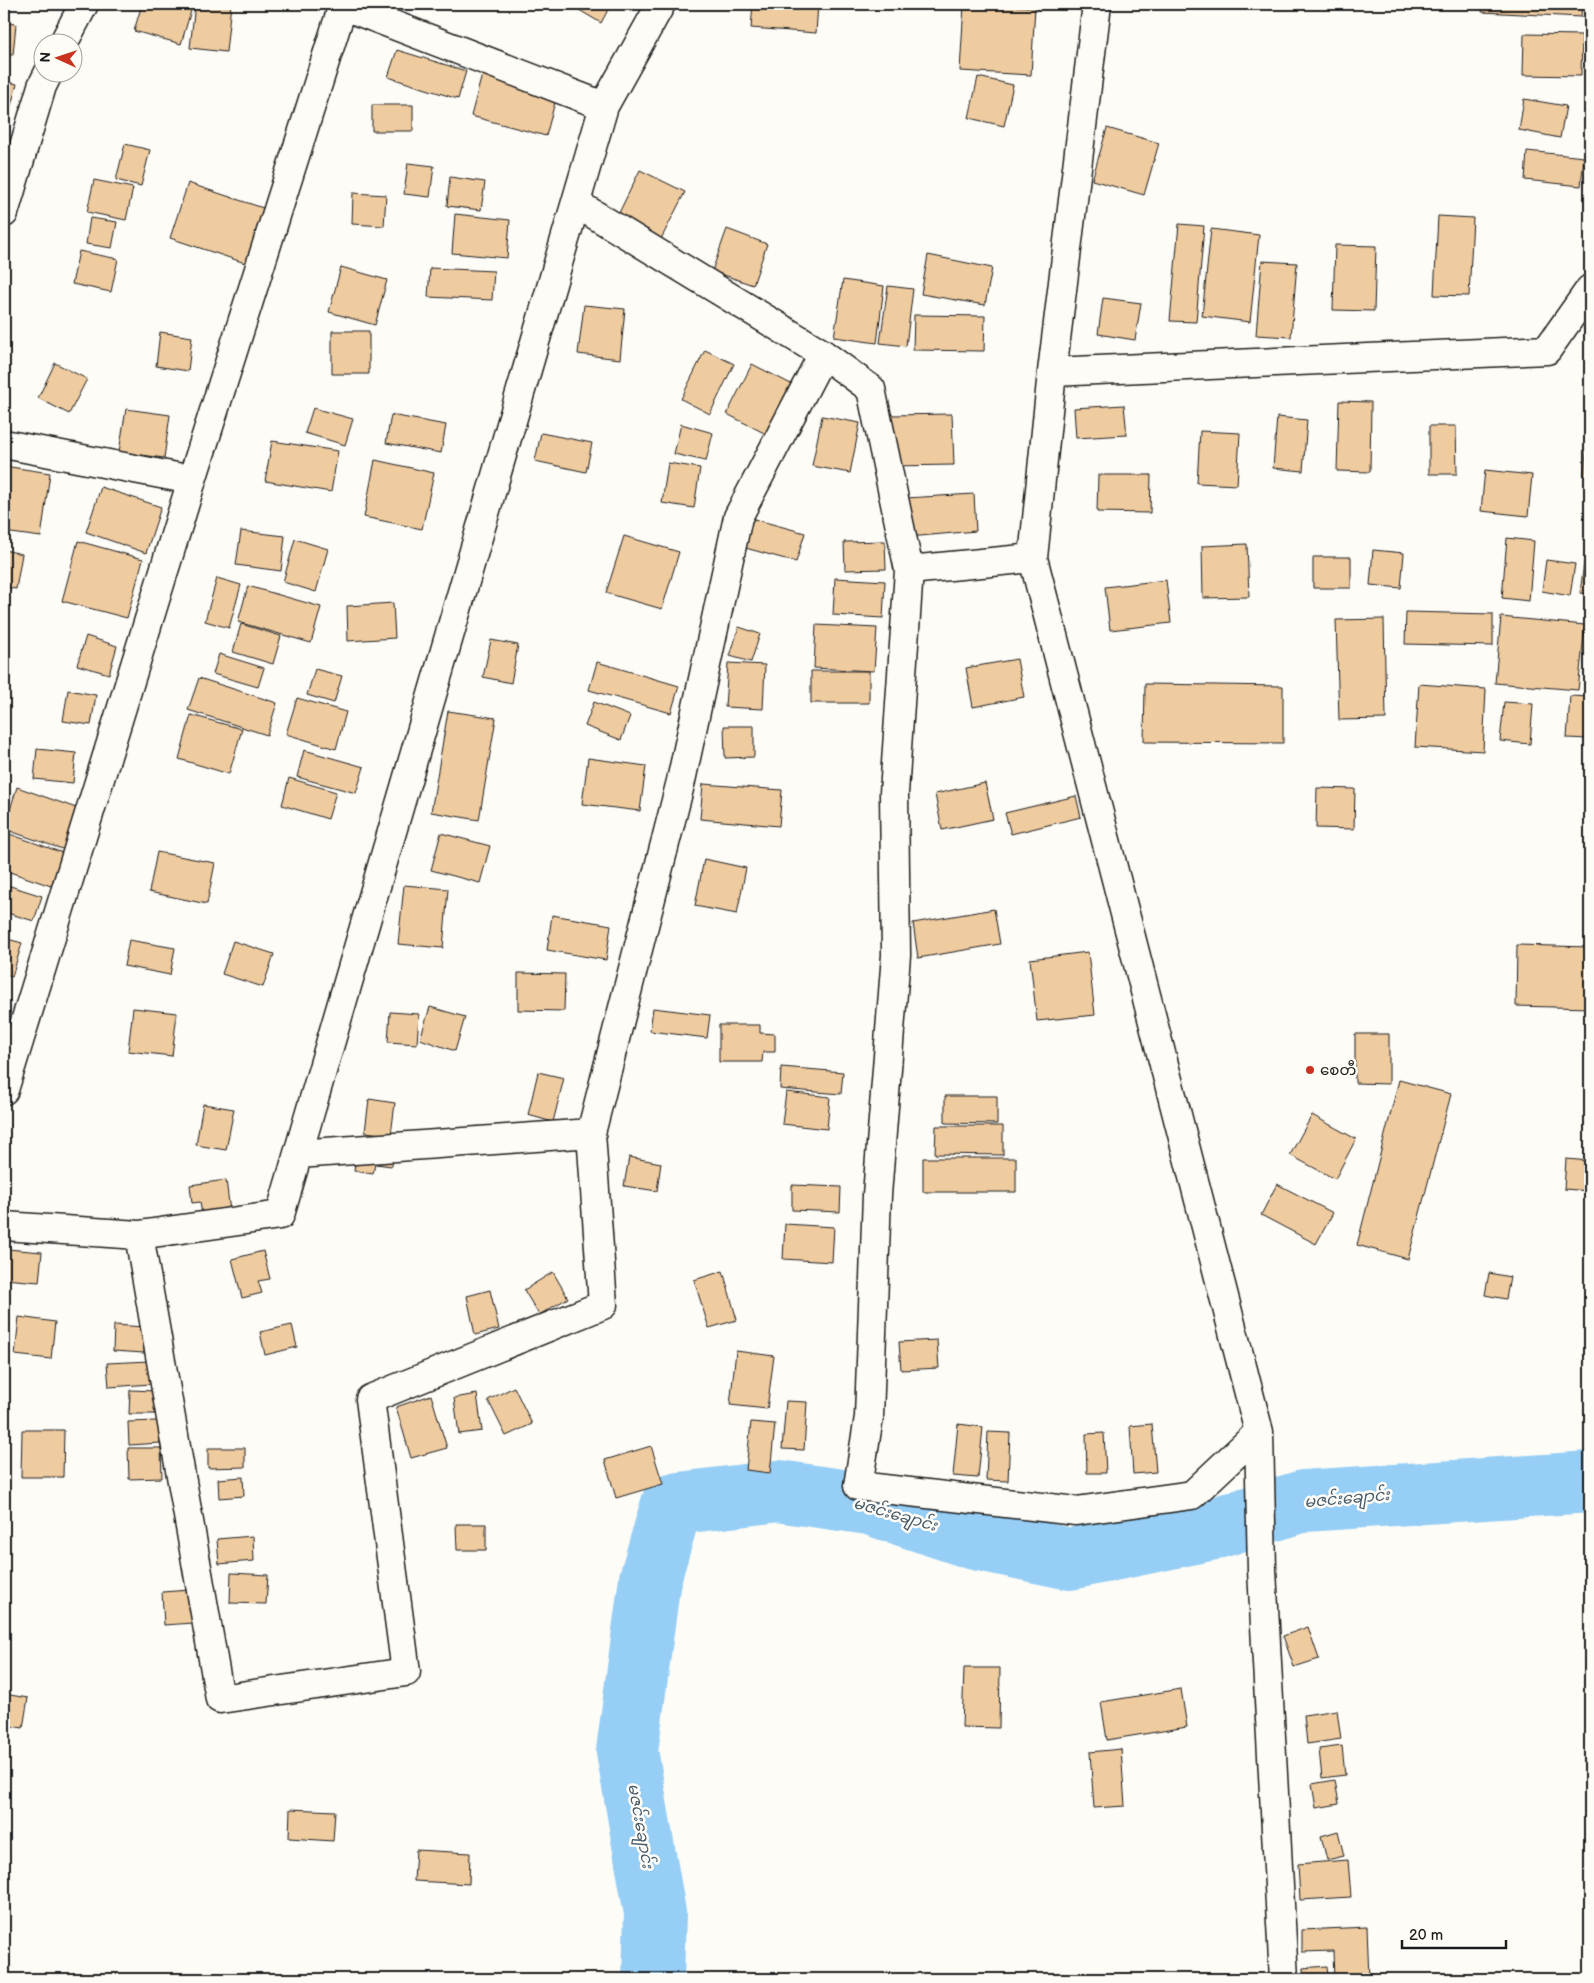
<svg xmlns="http://www.w3.org/2000/svg" width="1594" height="1983" viewBox="0 0 1594 1983" font-family="'Balsamiq Sans','Noto Sans Myanmar',sans-serif">
<style>
.lines{fill:none;stroke-linecap:round;stroke-linejoin:round}
.river{stroke:#96cef5;stroke-width:62}
.building{fill:#efcba0;stroke:#1c1c1c}
.minor-casing{stroke:#1c1c1c;stroke-width:31}
.minor{stroke:#fdfcf7;stroke-width:28}
.poi-dot{fill:#c8321e;stroke:#fdfcf7;stroke-width:2}
.labels{text-anchor:middle;dominant-baseline:central;stroke-width:5;stroke-linejoin:round;paint-order:stroke}
.poi-label{font-size:15px;fill:#1c1c1c;stroke:#fdfcf7;text-anchor:start}
.water-label{font-size:16px;font-style:italic;fill:#475a68;stroke:#fdfcf7}
</style>
<rect width="100%" height="100%" fill="#fdfcf7"/>
<filter id="ink" filterUnits="userSpaceOnUse"><feTurbulence type="fractalNoise" baseFrequency=".02" numOctaves="2"/><feDisplacementMap in="SourceGraphic" scale="10" xChannelSelector="R" yChannelSelector="G"/><feConvolveMatrix kernelMatrix="1 2 1 2 8 2 1 2 1" color-interpolation-filters="sRGB"/></filter>
<g filter="url(#ink)">
<g class="lines">
<path class="river" d="M653 1979 655 1913 627 1751 650 1579 672 1504 778 1491 870 1504 975 1539 1070 1559 1209 1530 1304 1501 1590 1482"/>
</g>
<path class="building" d="M142 4H193L181 44 134 31Z
M195 4H231L226 52 190 48Z
M569 4H611L601 23Z
M753 4H818L816 33 751 28Z
M964 4 1035 7 1031 75 960 71Z
M1158 4H1202V8L1158 6Z
M1483 4H1582L1581 17 1482 12Z
M4 23 16 24 13 55 4 54Z
M1524 34 1582 35 1581 76 1523 75Z
M397 50 466 71 458 99 388 77Z
M483 71 558 91 546 136 471 116Z
M978 77 1013 85 1004 126 969 118Z
M4 81 17 84 8 116 4 115Z
M1524 99 1566 106 1560 138 1519 130Z
M372 105H413V131H372Z
M1107 128 1159 143 1144 195 1092 180Z
M125 144 150 150 141 186 116 180Z
M1527 151 1584 157 1581 186 1525 180Z
M408 163 434 166 430 197 404 194Z
M640 170 685 192 659 243 615 221Z
M450 177 485 182 481 210 447 206Z
M94 180 133 188 126 220 87 212Z
M188 183 266 209 248 264 170 238Z
M353 193 386 195 384 226 352 224Z
M455 214 510 220 507 258 452 253Z
M1438 216 1473 218 1469 296 1434 295Z
M90 218 117 222 112 248 86 244Z
M1179 224 1204 226 1196 322 1170 321Z
M727 229 767 244 753 285 712 271Z
M1211 229 1259 235 1250 322 1202 316Z
M1335 245 1376 246 1374 311 1333 310Z
M79 251 118 259 111 292 72 284Z
M928 255 992 268 985 305 921 294Z
M1262 261 1297 263 1291 337 1256 335Z
M341 267 387 280 375 325 329 312Z
M430 268 494 271 492 300 428 297Z
M843 280 884 286 877 343 834 337Z
M888 286 913 289 906 346 880 343Z
M1103 298 1141 303 1135 340 1098 334Z
M584 305 625 309 620 359 578 354Z
M914 315 985 316 984 351 913 350Z
M332 331H369V374H332Z
M160 332 192 337 188 371 156 366Z
M705 350 734 364 710 414 681 399Z
M55 363 87 379 69 414 38 398Z
M752 364 791 384 766 434 727 414Z
M1339 401 1371 402 1370 472 1337 471Z
M1124 405 1127 435 1076 438 1074 408Z
M313 408 353 419 345 445 305 433Z
M126 409 170 415 164 458 119 452Z
M952 414 954 465 892 466 891 415Z
M391 415 446 425 441 453 386 443Z
M1589 415 1590 416V477L1584 476Z
M822 416 860 423 850 473 812 466Z
M1277 417 1307 420 1303 471 1273 468Z
M681 424 713 433 706 461 674 454Z
M1429 426H1456L1457 474H1429Z
M1200 431 1240 433 1237 485 1197 483Z
M541 433 592 443 586 472 535 461Z
M272 441 338 451 331 492 265 481Z
M375 460 434 473 422 529 364 517Z
M668 463 700 468 694 508 662 503Z
M4 466 50 473 41 537 4 532Z
M1485 470 1532 475 1528 516 1481 511Z
M1098 475H1151L1150 513 1097 512Z
M101 487 161 507 146 553 86 532Z
M974 494 976 531 909 537 906 498Z
M750 518 805 533 796 562 742 547Z
M241 531 285 536 281 571 236 565Z
M624 536 679 552 662 609 606 593Z
M1507 538 1534 541 1529 601 1502 598Z
M295 539 328 549 316 592 283 582Z
M78 541 143 559 127 618 62 601Z
M885 541 886 569 845 570 844 542Z
M1247 544 1249 597 1203 598 1202 546Z
M1586 548 1590 549V595L1580 593Z
M4 550 22 554 16 589 4 587Z
M1373 550 1404 553 1401 588 1370 585Z
M1313 557H1351V588H1313Z
M1546 560 1575 564 1570 596 1542 591Z
M217 578 241 585 229 628 205 621Z
M835 578 885 581 883 618 833 615Z
M1166 580 1171 623 1110 630 1105 587Z
M248 586 321 607 311 643 238 622Z
M393 603 395 638 348 641 347 606Z
M1406 612 1493 614V646L1405 644Z
M1501 617 1585 625 1578 690 1495 683Z
M1384 619 1386 719 1339 720 1336 620Z
M241 624 281 636 273 664 233 652Z
M816 625 877 628 874 671 814 668Z
M739 627 760 634 751 662 730 656Z
M86 636 117 646 109 674 77 665Z
M491 640 518 645 511 683 483 677Z
M219 654 264 668 258 687 213 674Z
M1017 659 1024 697 973 707 966 668Z
M597 662 679 686 671 713 589 690Z
M728 663 765 665 763 709 725 707Z
M315 669 342 676 334 703 307 695Z
M811 671H869V703H811Z
M199 678 277 703 267 735 188 710Z
M1145 684 1283 686V743L1144 742Z
M1419 684 1486 689 1483 751 1415 747Z
M68 690 96 695 91 725 63 721Z
M1570 696 1590 697V739L1567 738Z
M297 698 346 712 336 749 286 734Z
M594 702 630 716 621 740 585 726Z
M1504 702 1533 704 1530 744 1500 741Z
M448 711 496 718 479 820 431 812Z
M191 715 242 729 229 774 179 759Z
M724 726H754V757L725 758Z
M37 749 76 753 73 783 34 779Z
M304 750 364 767 356 793 297 777Z
M588 758 646 766 640 811 582 804Z
M289 778 336 792 328 819 282 805Z
M985 783 993 819 942 830 935 794Z
M703 784 782 790 779 826 700 819Z
M17 787 79 809 65 850 4 829Z
M1317 788 1355 789 1354 829 1316 828Z
M1076 796 1081 817 1011 834 1005 813Z
M4 832 63 853 51 886 4 870Z
M441 833 490 846 480 883 431 870Z
M157 852 215 863 207 904 149 892Z
M704 859 746 868 737 914 695 906Z
M4 884 42 896 34 921 4 912Z
M404 885 448 889 443 948 398 944Z
M994 909 1000 944 918 958 913 923Z
M552 915 611 925 606 960 547 950Z
M4 938 22 943 12 977 4 974Z
M129 940 175 948 170 975 124 966Z
M233 941 274 954 263 987 222 974Z
M1517 945 1590 947V1008L1516 1006Z
M1088 952 1095 1015 1037 1021 1030 959Z
M518 973 565 974 564 1011 518 1010Z
M430 1007 465 1017 455 1051 420 1039Z
M133 1008 177 1013 172 1056 128 1051Z
M653 1008 710 1015 707 1038 650 1031Z
M390 1012 419 1014 417 1044 388 1042Z
M719 1025H760V1033L775 1034V1052H763L762 1062H719Z
M1355 1034H1389V1084L1355 1083Z
M781 1067 843 1072 841 1094 780 1089Z
M538 1072 564 1078 553 1122 528 1115Z
M1399 1080 1451 1094 1408 1259 1357 1245Z
M786 1092 830 1097 827 1129 782 1124Z
M945 1096H997V1124L945 1123Z
M369 1099 395 1103 391 1135 365 1132Z
M203 1104 234 1109 226 1150 196 1145Z
M1312 1115 1356 1139 1335 1179 1290 1155Z
M936 1126H1003V1155L935 1154Z
M359 1137 395 1142 392 1166 375 1164 373 1174 354 1171Z
M629 1157 661 1163 657 1191 624 1186Z
M923 1158H1016V1192H923Z
M1566 1159 1590 1161V1191L1564 1189Z
M226 1180 230 1211 202 1215 200 1202 192 1203 190 1185Z
M1277 1184 1333 1213 1316 1244 1261 1215Z
M792 1185 841 1187 840 1212 792 1210Z
M785 1224 834 1227 832 1262 783 1259Z
M7 1249 42 1252 39 1282 4 1279Z
M263 1251 270 1279 258 1281 262 1293 242 1298 232 1259Z
M723 1271 737 1320 709 1328 694 1280Z
M553 1272 568 1298 539 1315 524 1290Z
M1489 1273 1510 1277 1506 1299 1485 1295Z
M490 1290 499 1329 475 1335 467 1296Z
M19 1317 55 1322 51 1359 15 1355Z
M114 1325 145 1327 144 1353 113 1351Z
M292 1325 297 1347 265 1355 260 1332Z
M937 1340 939 1368 901 1370 899 1342Z
M736 1351 774 1356 767 1409 730 1405Z
M150 1361 151 1384 109 1387 107 1363Z
M514 1387 532 1424 506 1436 488 1400Z
M130 1390 156 1391 155 1414H129Z
M477 1394 482 1431 459 1434 454 1398Z
M431 1395 447 1448 411 1458 396 1407Z
M786 1401 807 1402 804 1450 782 1449Z
M158 1421 160 1443 129 1445 128 1422Z
M751 1422 775 1424 770 1473 746 1470Z
M958 1424 983 1427 978 1478 953 1476Z
M1152 1424 1156 1472 1133 1474 1130 1426Z
M22 1430H64L63 1477H21Z
M988 1432 1010 1433 1008 1481 986 1480Z
M1104 1433 1106 1473H1087L1086 1434Z
M651 1446 663 1484 616 1498 605 1460Z
M128 1448H161L162 1478 129 1479Z
M208 1448H245V1467L208 1468Z
M243 1477 244 1496 219 1498 218 1479Z
M456 1524H486V1550H457Z
M253 1536 254 1561 219 1564 217 1539Z
M231 1573 268 1575 266 1604 230 1603Z
M190 1590 193 1623 164 1625 162 1592Z
M1308 1627 1319 1659 1294 1667 1283 1636Z
M964 1668H1000L999 1728 962 1727Z
M1181 1689 1187 1727 1107 1740 1101 1702Z
M4 1694 28 1698 23 1728 4 1725Z
M1337 1710 1341 1739 1307 1744 1304 1715Z
M1342 1746 1345 1775 1322 1778 1319 1749Z
M1121 1749 1125 1806 1094 1808 1090 1752Z
M1335 1780 1339 1804 1316 1808 1312 1784Z
M290 1809 335 1811 333 1841 289 1838Z
M1338 1831 1344 1856 1327 1860 1321 1836Z
M416 1850 470 1853 469 1884 414 1881Z
M1348 1860 1351 1897 1300 1900 1298 1864Z
M1367 1927 1369 1979H1334L1333 1951 1302 1952V1930Z
M1327 1966 1328 1979H1303V1968Z"/>
<g class="lines">
<g class="minor-casing">
<path id="minor" d="M339 4 604 106
M1097 4 1052 372 1033 558 1259 1432 1262 1570 1284 1979
M64 42 84 4
M577 204 823 354 871 389 909 570
M4 213 42 86 49 72
M1052 372 1547 350 1590 289
M4 444 192 480
M1033 558 909 570 894 793 896 955 877 1195 869 1417 858 1486 1076 1511 1192 1495 1259 1432
M4 1090 192 480 343 5 346 4
M298 1154 591 1133
M4 1226 139 1235 280 1215 604 106 661 4
M139 1235 220 1699 406 1672 370 1399 603 1305 591 1133 681 781 738 517 823 354"/>
</g>
<use href="#minor" class="minor"/>
</g>
</g>
<circle class="poi-dot" cx="1310" cy="1070" r="5"/>
<g class="labels">
<g class="poi-label">
<text x="1320" y="1070">စေတီ</text>
</g>
<g class="water-label">
<text transform="translate(1347 1499) rotate(-5)">မဇင်းချောင်း</text>
<text transform="translate(895 1515) rotate(16)">မဇင်းချောင်း</text>
<text transform="translate(640 1826) rotate(80)">မဇင်းချောင်း</text>
</g>
</g>
<rect width="1594" height="1983" fill="none" stroke="#fdfcf7" stroke-width="20"/>
<rect x="10" y="10" width="1574" height="1963" fill="none" stroke="#1c1c1c" stroke-width="2" filter="url(#ink)"/>
<g transform="translate(58 58) rotate(273)"><circle r="24" fill="#fdfcf7" stroke="#a3a29f"/>
<path d="M0-4L9 19L0 12L-9 19Z" fill="#c8321e"/>
<text y="-8" font-size="14" font-weight="bold" text-anchor="middle" fill="#1c1c1c">N</text>
</g>
<path d="M1402 1940v8h104v-8" fill="none" stroke="#1c1c1c" stroke-width="2.5"/>
<text x="1409" y="1940" font-size="15" fill="#1c1c1c" stroke="#fdfcf7" stroke-width="4" paint-order="stroke">20 m</text>
</svg>
